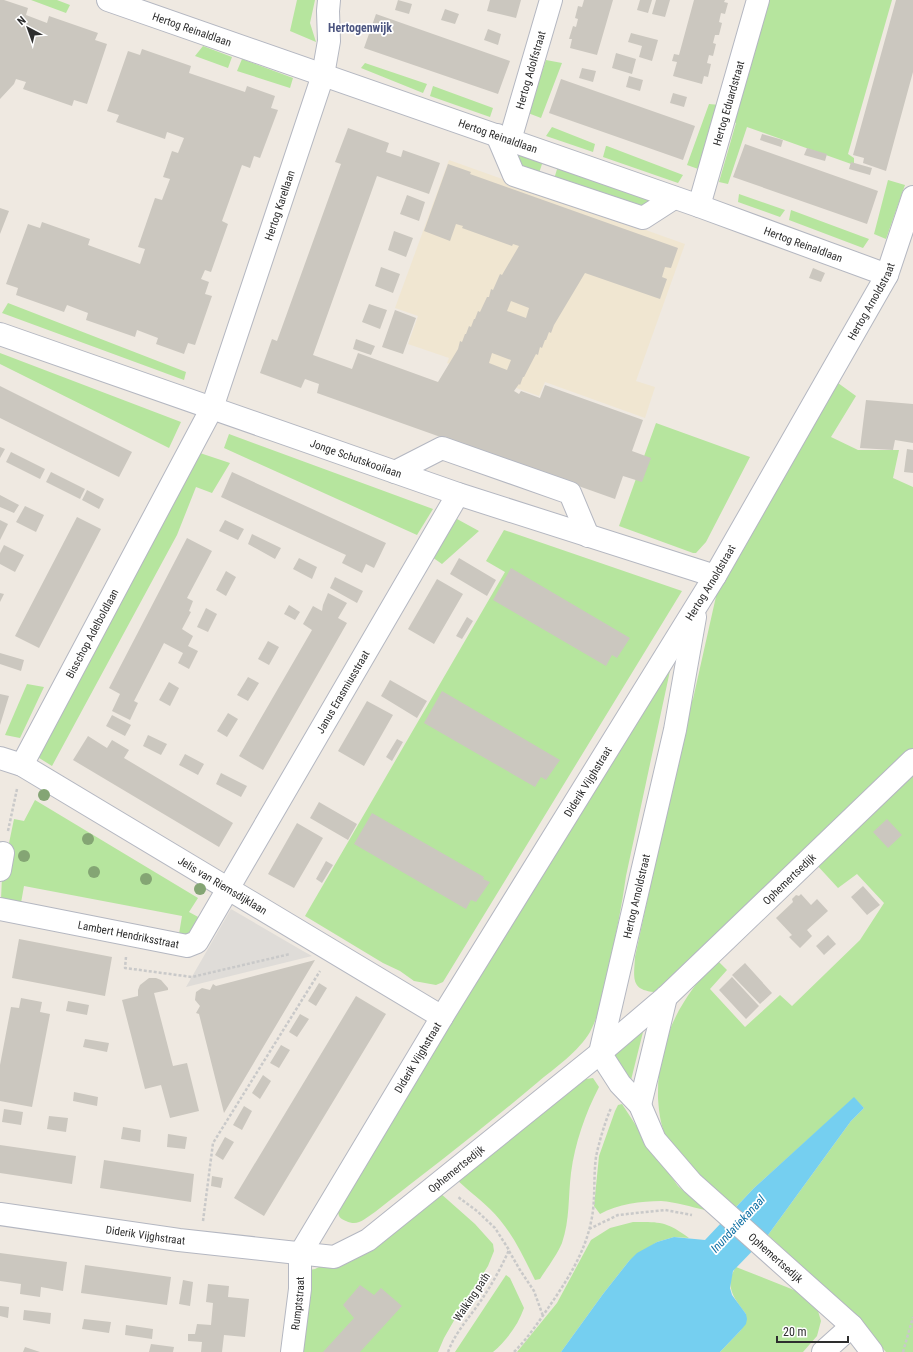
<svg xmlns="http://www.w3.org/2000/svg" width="913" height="1352" viewBox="0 0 913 1352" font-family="'Roboto Condensed',sans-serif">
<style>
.education{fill:#f0e6d1}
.green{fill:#b6e59e}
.plaza{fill:#dfdcd8}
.water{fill:#75cff0}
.building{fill:#cbc7bf;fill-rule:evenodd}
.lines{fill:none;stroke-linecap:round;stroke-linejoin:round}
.minor-casing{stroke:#b4b7c1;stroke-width:24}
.path{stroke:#c9c9c9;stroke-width:2.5;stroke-dasharray:3 2;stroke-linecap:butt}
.minor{stroke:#fff;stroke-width:22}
.tree{fill:#84a574}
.labels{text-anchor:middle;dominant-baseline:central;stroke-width:3.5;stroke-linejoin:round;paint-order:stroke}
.street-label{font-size:11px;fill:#2e2e2e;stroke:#fff}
.neighbourhood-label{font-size:12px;font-weight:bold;fill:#4d5680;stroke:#fff}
.water-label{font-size:12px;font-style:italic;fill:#0d6fa3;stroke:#fff}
</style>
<rect width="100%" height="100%" fill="#efe9e1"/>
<path class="education" d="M449 160 685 244 636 381 655 387 645 418 545 382 539 396 447 363 449 358 408 344 418 316 395 308Z"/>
<path class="green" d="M31 0H57L70 5 66 13Z
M297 0H315L310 23 316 42 290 31Z
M767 0H892L848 154 854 158V165L747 127 728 184 719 182 736 123 734 122Z
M203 46 232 57 228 68 195 56Z
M242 59 293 78 290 88 237 71Z
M546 60 562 63 541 118 528 113Z
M365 63 427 84 423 93 361 68Z
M433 86 493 108 490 117 430 96Z
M709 104 720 105 701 170 687 165Z
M552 127 595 144 593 152 546 136Z
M606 146H607L683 175 678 183 603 157Z
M513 151 543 161 539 173 520 167Z
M558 166 654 200 639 209 554 179Z
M888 180 905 185 886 239 874 234Z
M739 194 785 210 780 217 738 202Z
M791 210 869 239 863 248 789 220Z
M8 303 186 372 184 380 2 313Z
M0 353 181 422 169 448 0 364Z
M838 383 856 396 831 437 858 450H899L893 478 913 487V749L668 982 654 992C630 990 634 977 635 957L685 725 688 706 693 699 719 583 769 490Z
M656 423 750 457 706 542 696 553H693L619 526Z
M229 434 433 509 417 535 224 448Z
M197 452 230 463 212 493 196 487 177 535 52 766 36 756Z
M457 519 479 531 442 564 432 557Z
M504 530 682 591 443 982 436 985 414 981 400 971 383 963 305 916 505 572 486 561Z
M671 666 626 876C622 905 616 934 610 962 605 985 601 1011 590 1032 579 1051 555 1068 538 1082 485 1127 430 1169 375 1212 364 1219 358 1227 346 1221 341 1219 339 1218 338 1212L560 840Z
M27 684 44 687 20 738 5 735Z
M913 770V1352H886L849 1309 768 1235 851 1121 864 1108 854 1098 754 1188 733 1210C718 1195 703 1179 689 1164 683 1158 674 1151 670 1144 661 1130 659 1114 658 1098 657 1041 679 1000 717 960L727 970 710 989 745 1027 780 995 792 1006 860 940 884 903 857 874 838 888 815 863Z
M35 800 198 898 189 912 200 918 193 930 186 935 179 934 182 916 24 886 21 903 1 899 2 877 14 819 24 821Z
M644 1028 630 1084 612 1056Z
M593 1078 599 1087C585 1114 575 1143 571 1173 568 1197 570 1220 562 1243 557 1255 547 1268 540 1279L535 1280C525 1260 515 1238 500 1220 488 1205 471 1193 457 1180L586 1079Z
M622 1104 650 1147 678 1186 705 1210C691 1207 676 1202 661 1201 641 1201 618 1204 600 1214L594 1206 599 1156 615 1111 618 1105Z
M440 1193 475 1224 493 1244 494 1251 488 1266 456 1317 444 1338 438 1352H295L309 1270 315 1269 370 1242Z
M633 1222C660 1222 666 1221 689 1238L674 1237 657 1242 629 1261 603 1294 561 1352H517L557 1303 591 1240 610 1228Z
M736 1267 799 1292 818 1311 821 1321 817 1336 803 1352H720L741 1330 746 1314C735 1299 723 1286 736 1267Z
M506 1275 510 1278 524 1308C518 1325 507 1340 493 1352H455Z"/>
<path class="plaza" d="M231 909 303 951 312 956 186 987Z"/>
<path class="water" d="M854 1097 864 1108 851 1121 768 1235 733 1271 730 1288 732 1295 746 1314 747 1319 746 1324 741 1330 720 1352H561L603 1294 629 1261 637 1253 657 1242 674 1237 705 1240 754 1188Z"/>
<path class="building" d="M0 0H4L28 8 26 15 47 23 49 16 98 33 95 40 107 44 87 104 74 100 72 106 23 89 26 82 16 79 14 84 0 99Z
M398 0 412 4 409 14 395 10Z
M490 0H521L516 18 487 11Z
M584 0H613L597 55 570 48 572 39H569L573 26 576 27 578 19 575 18 578 6 582 7Z
M640 0H652L648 13 637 10Z
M656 0H670L665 17 652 14Z
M694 0H725L724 2 728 3 725 14 721 13 719 22 722 23 719 35H715L713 43 716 44 713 56 709 55 707 63 711 64 708 77 704 76 702 84 673 76 677 62 672 61 674 54 679 55Z
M896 0H913V72L886 171 863 163 864 158 853 155Z
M445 9 459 14 455 24 441 20Z
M376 14 510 61 498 94 364 48Z
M488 29 501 34 498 45 484 40Z
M631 33 658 40 652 61 639 57 642 46 628 42Z
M142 49 191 66 189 73 245 92 247 86 275 96 271 108 278 110 260 158 254 156 250 168 242 165 222 221 228 224 211 272 205 270 201 279 209 282 205 294 212 296 195 345 188 343 184 354 156 344 158 338 137 330 135 337 86 320 88 313 67 305 64 312 16 295 18 288 6 284 28 224 40 228 42 222 90 239 88 245 140 264 145 249 138 247 155 198 162 200 170 179 163 177 172 151 178 153 184 138 167 132 165 139 116 122 119 115 107 111 128 51 140 55Z
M616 53 636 59 632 74 612 68Z
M582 68 596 71 593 82 579 78Z
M629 76 643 80 640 91 626 87Z
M561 79 695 126 683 160 549 113Z
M673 93 687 97 684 107 670 103Z
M348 128 389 143 386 152 401 157 403 150 440 163 429 194 377 176 313 355 352 369 358 353 438 382 458 349 460 341 462 342 465 334H466L469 326 471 327 474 319H475L478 311 480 312 487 297H489L491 289 493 290 500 274 502 275 519 246 513 244 512 246 462 228 463 226 456 224 450 241 424 231 448 164 471 172 470 174 678 248 671 268 665 267 662 277 667 279 660 299 585 273 554 325 551 333 549 332 546 340H545L542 348 540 347 538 355 536 354 524 377H523L520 385 519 384 514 391 519 394 521 391 540 398 545 385 643 420 632 451 651 458 642 482 623 476 615 499 317 393 319 384 305 379 301 388 260 373 272 339 277 341 341 164 335 162ZM511 301 529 308 526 318 507 311ZM492 353 511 360 507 370 489 363Z
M762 134 783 140 781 147 760 140Z
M745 144 878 191 867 224 733 177Z
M807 148 827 154 825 161 804 155Z
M851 162 872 168 870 175 849 169Z
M407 195 425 202 419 221 400 214Z
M0 208 9 211 0 234Z
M394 231 413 238 406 257 388 250Z
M381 267 400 274 393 293 375 286Z
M813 268 825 273 821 282 809 278Z
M369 304 387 310 380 329 362 322Z
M395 310 416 318 403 354 382 347Z
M356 339 375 346 371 355 353 349Z
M0 386 132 452 119 477 0 418Z
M866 400 913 404V443L895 440 893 450 860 448Z
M0 447 5 449 0 458Z
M907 449 913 450V473L904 472Z
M11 452 45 469 40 479 6 462Z
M51 472 85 489 80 499 46 482Z
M232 472 386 543 374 568 366 564 362 573 342 563 346 555 221 497Z
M87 490 104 499 99 509 82 500Z
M0 495 19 505 14 513 0 507Z
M25 506 44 515 36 532 16 522Z
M77 517 101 529 39 648 15 636Z
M0 520 8 524 0 540Z
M225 520 244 529 238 540 219 531Z
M252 534 281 548 275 559 248 544Z
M187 538 212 551 187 598 193 601 189 611 191 612 182 629 193 636 188 646 198 651 189 669 178 663 183 653 164 643 134 701 138 703 130 720 112 711 120 694 109 688Z
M4 545 24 555 15 572 0 564V553Z
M299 558 317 567 312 579 293 569Z
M459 558 496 580 487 596 450 574Z
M511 568 630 638 617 658 612 655 606 666 493 600Z
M226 571 236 577 226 596 216 590Z
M335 577 363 591 357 603 330 588Z
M437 579 463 594 434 644 408 629Z
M0 593 4 594 0 602Z
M328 593 347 603 338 618 347 623 263 770 239 756 312 630 303 624 313 606 322 611 323 605Z
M289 605 300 612 295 620 284 614Z
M206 608 217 614 208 632 197 627Z
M467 617 473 621 462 639 456 636Z
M268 641 279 647 269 665 258 659Z
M0 653 24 660 21 671 0 664Z
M248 677 259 683 248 701 237 695Z
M390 680 427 701 417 718 381 696Z
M169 682 179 688 170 706 159 700Z
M442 691 560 760 546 780 541 777 535 787 424 723Z
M0 694 9 696 0 725Z
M367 701 393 715 364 766 338 751Z
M228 713 238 719 227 737 217 731Z
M112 715 131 725 125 736 106 726Z
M148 735 167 744 161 755 143 746Z
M88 736 107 748 112 740 129 750 124 758 233 823 219 847 73 760Z
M397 739 403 742 392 761 386 757Z
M185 754 204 764 198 775 179 765Z
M221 773 247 786 241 797 216 784Z
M319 802 357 824 348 840 310 818Z
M372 813 484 877 483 879 490 882 476 902 471 900 466 909 354 844Z
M887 819 902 835 888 848 873 832Z
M297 823 323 838 294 888 268 874Z
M326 861 333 865 322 883 316 879Z
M863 886 880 905 867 915 851 897Z
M801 894 811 905 817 899 828 911 807 930 812 936 800 948 789 937 792 935 776 918 793 902 792 899 796 895 799 896Z
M828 935 836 944 824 955 816 946Z
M19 939 112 957 105 996 12 978Z
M315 960 224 1113 199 1014 196 1013 200 1006 195 1000 196 992 202 988 210 990 213 984 216 986Z
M745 963 772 993 760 1004 732 975Z
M732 977 759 1006 746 1019 719 990Z
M149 978H156L161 980 168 988V990L154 993 173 1066 187 1063 199 1111 170 1118 161 1085 145 1089 122 1000 138 996V990L140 985Z
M319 983 327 988 316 1006 308 1001Z
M356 996 386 1014 264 1216 234 1198Z
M21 998 42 1002 40 1012 50 1014 32 1107 0 1101V1065L11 1007 19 1008Z
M68 1001 89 1005 87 1015 66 1011Z
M300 1014 309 1019 297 1037 289 1032Z
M85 1039 109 1043 107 1052 83 1047Z
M281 1045 290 1050 279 1068 270 1063Z
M263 1075 271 1081 260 1099 252 1093Z
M74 1092 98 1097 97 1106 73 1101Z
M244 1106 252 1111 242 1130 233 1125Z
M4 1109 23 1112 21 1125 2 1122Z
M49 1116 68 1118 66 1132 47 1129Z
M123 1127 141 1130 140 1142 121 1139Z
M168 1134 187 1137 185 1149 167 1147Z
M225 1137 234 1142 223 1160 215 1155Z
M0 1145 76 1156 72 1184 0 1173Z
M104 1160 194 1174 191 1202 100 1188Z
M212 1176 223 1178 221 1188 211 1186Z
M0 1253 67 1262 63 1291 41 1287 40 1297 20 1294 21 1284 0 1281Z
M85 1265 171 1277 167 1305 81 1293Z
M183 1280 193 1282 190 1306 179 1304Z
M208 1284 229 1286 228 1297 249 1299 245 1337 224 1335 222 1352H201L202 1342 188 1341V1334H195L197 1324 211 1325 213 1303 206 1302Z
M360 1285 374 1295 381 1288 402 1306 360 1352H323L354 1318 343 1305Z
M0 1306 9 1307 8 1318 0 1316Z
M24 1310 51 1313 50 1324 23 1320Z
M84 1319 111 1322 109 1333 82 1329Z
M126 1325 153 1329 152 1339 125 1335Z
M151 1344 174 1347 173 1352H149Z
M25 1347 40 1352H23Z"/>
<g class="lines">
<g class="minor-casing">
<g id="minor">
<path id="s1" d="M108 0 699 206 887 275"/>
<path d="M497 135 514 175 643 218 674 198"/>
<path id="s2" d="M510 140 551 0"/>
<path id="s3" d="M699 206 758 0"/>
<path id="s4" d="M0 334 458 494 715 576"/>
<path d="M395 472 442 448 570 493 588 536"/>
<path id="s5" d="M0 758 22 765 442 1017"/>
<path id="s6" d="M22 765 212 408 323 75 329 41 328 11 329 0"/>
<path d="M0 870 3 853"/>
<path id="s7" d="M0 909 187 946 197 942 458 494"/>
<path id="s8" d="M600 1053 675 730 695 617"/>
<path id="s9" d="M600 1053 620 1084 640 1105 655 1140 692 1183 852 1326 872 1352"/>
<path d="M640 1105 666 997"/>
<path id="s10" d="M0 1214 179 1240 334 1257 368 1240 600 1053 666 997 913 760"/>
<path id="s11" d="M300 1254 442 1017 715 576 887 275 913 197"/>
<path id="s12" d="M292 1352 300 1289V1254"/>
<path d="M823 1352 852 1326"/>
</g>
</g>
<path class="path" d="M8 831 17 789
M126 957 125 968 192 977 290 954
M203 1221 213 1143 320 971
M589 1229 618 1215 665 1210 692 1215
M509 1251 520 1270 534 1291 543 1316
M448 1352C455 1333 468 1319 480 1302 491 1286 501 1268 509 1250L495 1228 477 1211 458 1197
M514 1352C526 1340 535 1327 544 1314 564 1285 584 1256 591 1222 596 1200 593 1179 596 1157 599 1142 605 1122 611 1108
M903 1352 913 1317"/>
<use href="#minor" class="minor"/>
</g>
<g class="tree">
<circle cx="44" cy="795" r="6"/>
<circle cx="88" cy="839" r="6"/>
<circle cx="24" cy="856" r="6"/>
<circle cx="94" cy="872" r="6"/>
<circle cx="146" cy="879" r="6"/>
<circle cx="200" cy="889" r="6"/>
</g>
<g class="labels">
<g class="street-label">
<text stroke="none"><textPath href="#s1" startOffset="89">Hertog Reinaldlaan</textPath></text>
<text stroke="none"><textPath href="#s2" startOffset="73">Hertog Adolfstraat</textPath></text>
<text stroke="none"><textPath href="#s3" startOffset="107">Hertog Eduardstraat</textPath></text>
<text stroke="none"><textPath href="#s1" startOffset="413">Hertog Reinaldlaan</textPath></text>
<text stroke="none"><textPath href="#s6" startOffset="618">Hertog Karellaan</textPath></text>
<text stroke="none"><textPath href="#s1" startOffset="737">Hertog Reinaldlaan</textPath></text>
<text stroke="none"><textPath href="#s11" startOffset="1111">Hertog Arnoldstraat</textPath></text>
<text stroke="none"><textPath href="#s4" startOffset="377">Jonge Schutskooilaan</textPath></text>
<text stroke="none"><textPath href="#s11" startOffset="787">Hertog Arnoldstraat</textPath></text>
<text stroke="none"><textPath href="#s6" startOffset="149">Bisschop Adelboldlaan</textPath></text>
<text stroke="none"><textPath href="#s7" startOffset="491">Janus Erasmiusstraat</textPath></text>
<text stroke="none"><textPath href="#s11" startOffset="553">Diderik Vijghstraat</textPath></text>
<text stroke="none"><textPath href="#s10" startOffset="930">Ophemertsedijk</textPath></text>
<text stroke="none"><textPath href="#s5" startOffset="257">Jelis van Riemsdijklaan</textPath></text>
<text stroke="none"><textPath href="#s8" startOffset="161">Hertog Arnoldstraat</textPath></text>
<text stroke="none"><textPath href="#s7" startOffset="131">Lambert Hendriksstraat</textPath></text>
<text stroke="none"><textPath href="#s11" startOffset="229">Diderik Vijghstraat</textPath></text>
<text stroke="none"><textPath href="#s10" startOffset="488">Ophemertsedijk</textPath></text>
<text stroke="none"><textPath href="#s10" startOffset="147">Diderik Vijghstraat</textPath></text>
<text stroke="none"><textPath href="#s9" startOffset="273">Ophemertsedijk</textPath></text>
<text transform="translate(472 1297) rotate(-56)">Walking path</text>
<text stroke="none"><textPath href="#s12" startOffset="49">Rumptstraat</textPath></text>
</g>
<g class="neighbourhood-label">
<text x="360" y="28">Hertogenwijk</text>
</g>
<g class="water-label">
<text transform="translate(738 1224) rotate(-47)">Inundatiekanaal</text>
</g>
</g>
<g transform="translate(28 28) rotate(319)" stroke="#ffffff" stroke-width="3" paint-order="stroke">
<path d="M0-3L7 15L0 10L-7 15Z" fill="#2e2e2e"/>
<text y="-6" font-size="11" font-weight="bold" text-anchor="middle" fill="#2e2e2e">N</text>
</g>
<path d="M777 1336v6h71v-6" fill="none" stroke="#2e2e2e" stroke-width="2"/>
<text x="783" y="1336" font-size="12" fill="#2e2e2e" stroke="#ffffff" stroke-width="3" paint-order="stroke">20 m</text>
</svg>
